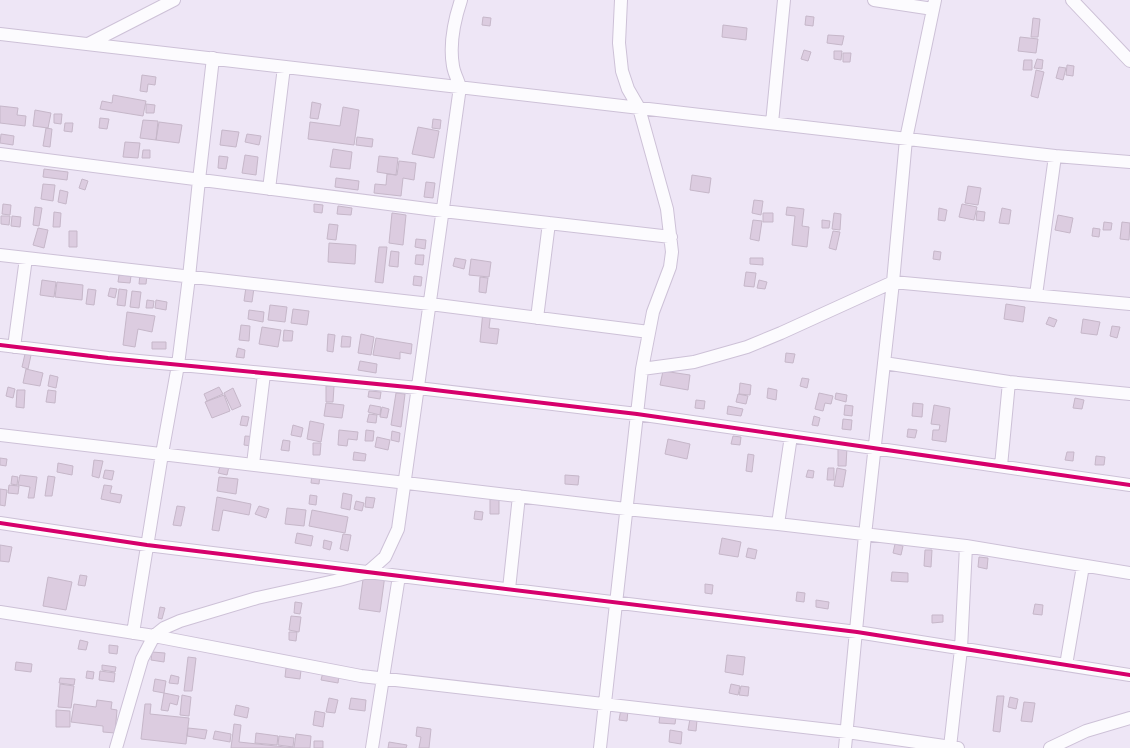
<svg xmlns="http://www.w3.org/2000/svg" width="1130" height="748" viewBox="0 0 1130 748" font-family="Inter,sans-serif">
<style>
.building{fill:#dccce0;stroke:#c6b7c9}
.lines{fill:none;stroke-linecap:round;stroke-linejoin:round}
.street-casing{stroke:#cdc1d7;stroke-width:14}
.street{stroke:#fcfbfe;stroke-width:12}
.cycleway-casing{stroke:#fff;stroke-width:6}
.cycleway{stroke:#d6006c;stroke-width:4}
</style>
<rect width="100%" height="100%" fill="#eee6f6"/>
<path class="building" d="M806 16 814 17 813 26 805 25Z
M483 17 491 18 490 26 482 25Z
M1033 18 1040 19 1038 37H1031Z
M723 25 747 28 746 40 722 37Z
M828 35 844 36 842 45 827 43Z
M1020 37 1038 39 1036 53 1018 51Z
M804 50 811 52 808 61 801 59Z
M834 51H842L841 60 834 59Z
M843 53H851L850 62H843Z
M1037 59 1043 60 1042 69 1034 68Z
M1024 60H1032V70H1023Z
M1067 65 1074 66 1073 76 1066 75Z
M1059 67 1066 68 1063 80 1056 78Z
M1036 70 1044 72 1038 98 1031 96Z
M142 75 156 77 155 85 148 84 147 92 140 91Z
M113 95 146 101 143 116 100 109 102 101 112 103Z
M312 102 321 104 318 119 310 118Z
M146 104 155 105 154 113H146Z
M0 106 18 108 17 115 26 116 25 126 0 123Z
M343 107 359 110 354 145 308 139 310 122 340 126Z
M35 110 51 113 48 128 33 126Z
M54 114H62L61 124 54 123Z
M100 118 109 119 107 129 99 128Z
M433 119 441 120 440 129 432 128Z
M143 120 158 121 156 140 140 138Z
M159 122 182 125 179 143 156 140Z
M65 123H73L72 132 64 131Z
M418 127 439 131 434 158 412 154Z
M46 128 52 129 50 147 43 146Z
M222 130 239 132 236 147 220 145Z
M1 134 14 136 13 145 0 143Z
M247 134 261 136 259 145 245 142Z
M357 137 373 139 372 147 356 145Z
M125 142 140 143 138 158 123 157Z
M333 149 352 152 350 169 330 167Z
M143 150H150V158H142Z
M245 155 258 157 256 175 242 173Z
M219 156 228 157 226 169 218 168Z
M379 156 398 158 396 175 377 172Z
M399 161 416 163 414 180 403 178 401 196 374 193 375 184 386 185 387 174 397 175Z
M44 169 68 172 67 180 43 177Z
M692 175 711 178 709 193 690 190Z
M336 178 359 181 358 190 335 187Z
M82 179 88 181 85 190 79 188Z
M426 182 435 183 433 198 424 197Z
M43 184 55 185 53 201 41 199Z
M968 186 981 188 978 205 965 203Z
M60 190 68 192 66 204 58 202Z
M754 200 763 201 761 215 752 213Z
M3 204 11 205 10 215 2 214Z
M314 204 323 205 322 213 314 212Z
M962 204 977 207 974 220 959 217Z
M338 206 352 208 351 215 337 214Z
M35 207 42 208 39 226 33 225Z
M787 207 804 209 802 226 809 227 807 247 792 245 795 216 786 215Z
M939 208 947 210 945 221 938 220Z
M1002 208 1011 210 1009 224 999 223Z
M977 211 985 212 984 221 976 220Z
M54 212 61 213 60 227H53Z
M392 213 406 215 403 245 389 243Z
M763 213H773V222H763Z
M834 213 841 214 840 230 832 229Z
M1058 215 1073 218 1070 233 1055 230Z
M1 216H10L9 225 1 224Z
M12 216 21 217 20 227 11 226Z
M753 220 762 221 759 241 750 239Z
M822 220 830 221 829 228H822Z
M1104 222 1112 223 1111 230H1103Z
M1122 222 1130 223 1129 240 1120 239Z
M329 224 338 225 336 240 327 239Z
M38 228 48 230 44 248 33 245Z
M1093 228 1100 229 1099 237 1092 236Z
M69 231H77V247H69Z
M833 231 840 232 836 250 829 248Z
M416 239 426 240 425 249 415 247Z
M329 243 356 245 355 264 328 262Z
M379 247H387L383 283 375 282Z
M391 251 399 252 398 267 389 266Z
M934 251 941 252 940 260 933 259Z
M416 255H424L423 265 415 264Z
M455 258 466 260 464 269 453 266Z
M750 258H763V265L750 264Z
M471 259 491 262 489 277 469 275Z
M746 272 756 273 754 287 744 286Z
M140 274 147 275 146 284H139Z
M119 275 131 276 130 283 118 282Z
M414 276 422 277 421 286 413 285Z
M480 277 488 278 486 293 479 292Z
M42 280 56 282 54 297 40 295Z
M759 280 767 282 765 289 757 288Z
M57 282 83 285 82 300 55 297Z
M246 287 254 288 252 302 244 301Z
M110 288 117 289 115 298 108 296Z
M88 289 96 290 94 305 86 304Z
M119 289 127 290 125 306 117 305Z
M132 291 141 292 139 308 130 307Z
M147 300 154 301 153 308H146Z
M156 300 167 302 166 310 155 308Z
M1006 304 1025 307 1023 322 1004 319Z
M270 305 287 307 285 322 268 320Z
M293 309 309 311 307 325 291 323Z
M249 310 264 312 263 322 248 319Z
M483 311 491 312 489 328 499 329 497 344 480 342Z
M127 312 155 316 152 332 138 329 135 347 123 345Z
M1049 317 1057 320 1054 327 1046 324Z
M1083 319 1100 322 1097 335 1081 333Z
M241 325 250 326 249 341 239 340Z
M1112 326 1120 327 1117 338 1110 336Z
M262 327 281 330 278 347 259 344Z
M284 330 293 331 292 341H283Z
M328 334 335 335 333 352 327 351Z
M361 334 374 337 371 355 358 353Z
M342 336 351 337 350 347H341Z
M376 338 412 344 411 354 400 352V359L373 355Z
M152 342H166V349H152Z
M238 348 245 350 244 358 236 357Z
M786 353 795 354 793 363 785 362Z
M25 354 31 355 28 369 22 367Z
M360 361 377 364 376 373 358 370Z
M26 369 43 373 40 386 23 383Z
M663 371 690 375 688 390 660 385Z
M50 375 58 377 56 388 48 386Z
M802 378 809 379 807 388 800 386Z
M740 383 751 385 750 395 739 394Z
M326 386H334L333 402H326Z
M8 387 15 389 13 398 6 396Z
M219 387 223 394 207 401 204 394Z
M233 388 241 406 232 410 224 393Z
M768 388 777 390 776 400 767 398Z
M17 390H25L24 408 16 407Z
M48 390 56 391 55 403 46 402Z
M369 391 381 392 380 399 368 397Z
M396 393 405 394 401 427 391 425Z
M819 393 833 396 831 404 825 403 823 411 815 409Z
M836 393 847 395 846 402 835 399Z
M738 394 748 396 746 404 736 402Z
M224 395 230 411 212 418 205 402Z
M1075 398 1084 400 1082 409 1073 408Z
M696 400 705 401 704 409 695 408Z
M326 403 344 405 342 418 324 416Z
M913 403 923 404 922 417 912 416Z
M370 405 381 407 380 415 368 412Z
M845 405 853 406 852 416 844 415Z
M934 405 950 408 946 442 932 440 933 430H939L940 425 931 424Z
M728 406 743 409 741 416 727 414Z
M382 407 389 409 387 418 380 417Z
M369 414 377 415 376 423 367 422Z
M242 416 249 417 247 426 240 425Z
M814 416 820 418 818 426 812 425Z
M843 419 852 420 851 430 842 429Z
M310 421 324 424 321 442 307 439Z
M293 425 303 428 301 437 291 435Z
M908 429 917 430 915 438 907 437Z
M339 430 358 432 357 440 348 439 347 446 338 445Z
M366 430 374 431 373 441H365Z
M392 431 400 433 399 442 391 440Z
M245 436 260 437 259 447 244 445Z
M733 436 741 437 740 445 731 444Z
M377 437 390 440 388 450 375 447Z
M668 439 690 444 687 459 665 454Z
M283 440 290 441 289 451 281 450Z
M313 443H321L320 455H313Z
M838 447H847L846 466H838Z
M354 452 366 454 365 461 353 460Z
M1067 452H1074L1073 461 1065 460Z
M748 454 754 455 752 472 746 471Z
M1096 456 1105 457 1104 465H1095Z
M0 458 7 459 6 466 0 465Z
M94 460 103 461 99 478 92 476Z
M222 460 230 462 227 475 218 473Z
M58 463 73 466 72 475 57 472Z
M828 468H834V480H827Z
M837 468 846 470 843 487 834 486Z
M105 470 114 471 112 480 103 478Z
M808 470 814 471 813 478 806 477Z
M312 474 320 475 319 484 311 483Z
M20 475 37 477 34 498H28L30 487 18 485Z
M565 475 579 476 578 485 565 484Z
M12 476 18 477 17 485 11 484Z
M48 476 55 477 52 496H45Z
M219 477 238 479 236 494 217 491Z
M9 485 19 486 18 494 8 493Z
M104 485 112 486 110 493 122 495 120 503 101 499Z
M0 489 7 490 5 506 0 505Z
M343 493 352 495 350 510 341 508Z
M310 495 317 496 316 505 309 504Z
M217 497 251 504 249 515 223 510 219 531 212 530Z
M366 497 375 498 373 508 365 507Z
M490 497H499V514H490Z
M356 501 364 503 362 511 354 509Z
M177 506 185 507 181 526 173 525Z
M259 506 269 509 266 518 255 514Z
M287 508 306 510 304 526 285 524Z
M312 510 348 517 345 533 309 526Z
M475 511 483 512 482 520 474 519Z
M297 533 313 536 311 546 295 543Z
M343 534 351 535 348 551 340 549Z
M722 538 741 542 738 557 719 554Z
M324 540 332 542 330 550 323 548Z
M895 544 903 546 901 555 893 553Z
M0 545 12 547 9 562 0 561Z
M748 548 757 550 755 559 746 557Z
M925 550H932L931 567 924 566Z
M979 557 988 558 987 569 978 567Z
M364 572 385 575 380 612 359 609Z
M892 572 908 573V582L891 581Z
M80 575 87 576 85 586 78 585Z
M48 577 72 582 66 610 43 606Z
M705 584 713 585 712 594 705 593Z
M797 592 805 593 804 602 796 601Z
M816 600 829 602 828 609 816 607Z
M295 602 302 603 300 614 294 613Z
M1035 604 1043 605 1042 615 1033 614Z
M160 607 165 608 162 619 158 618Z
M932 615H943V622L932 623Z
M291 616 301 617 299 632 289 630Z
M289 632H297L296 641 289 640Z
M80 640 88 642 86 650 78 649Z
M109 645 118 646 117 654 109 653Z
M152 652 165 653 164 662 151 660Z
M727 655 745 657 743 675 725 672Z
M188 657 196 658 192 691H184Z
M16 662 32 664 31 672 15 670Z
M102 665 116 667 115 672 102 670Z
M286 668 301 670 300 679 285 677Z
M87 671 94 672 93 679 86 678Z
M100 671 115 673 114 682 99 680Z
M323 672 339 675 338 683 321 680Z
M171 675 179 677 178 684 169 683Z
M60 678 75 679 74 685 59 683Z
M155 679 166 681 164 693 153 691Z
M60 684 74 686 71 708 58 707Z
M731 684 740 686 738 695 729 693Z
M741 686 749 687 748 696 739 695Z
M164 693 179 696 177 705 170 703 168 711 161 710Z
M182 695 191 697 189 716 180 715Z
M997 696H1004L1000 732 993 731Z
M1010 697 1018 699 1016 709 1008 707Z
M329 698 338 700 335 713 326 712Z
M351 698 366 700 365 711 349 709Z
M97 700 112 702 111 709 117 710 115 733 103 732V726L71 722 74 704 96 707Z
M1024 702 1035 703 1032 722 1021 721Z
M145 704H151L150 714 189 718 186 744 141 739Z
M236 705 249 708 247 718 234 715Z
M621 709 628 710 627 721 619 720Z
M56 710 70 711V727H56Z
M315 711 325 713 323 727 313 725Z
M660 714 676 716 675 724 659 723Z
M690 719 697 720 696 731 688 730Z
M234 724 241 725 239 742 294 748 296 734 311 736 310 748H231Z
M417 727 431 729 429 748H419L421 737 416 736Z
M188 728 207 730 205 739 187 736Z
M670 730 682 732 681 744 669 742Z
M215 731 231 734 230 742 213 739Z
M256 733 278 736 277 745 255 743Z
M279 736 294 738 293 747 278 745Z
M314 741H323V748H314Z
M389 742 407 745 406 748H388Z"/>
<g class="lines">
<g class="street-casing">
<path id="street" d="M874 0 933 9
M1072 0 1130 61
M0 34 1055 156 1130 162
M88 44 174 0
M772 123 784 0
M0 154 443 211 671 237
M269 189 284 67
M0 255 430 304 649 332
M1036 295 1055 156
M537 318 549 223
M0 345 108 358 418 388 637 414 1130 485
M14 347 26 258
M884 363 1009 382 1130 394
M642 369 694 362 747 347 781 333 893 282 1130 304
M0 435 626 509 778 524 966 546 1130 573
M253 464 264 374
M1001 466 1009 382
M0 523 147 545 857 632 1130 675
M778 524 791 436
M509 589 519 496
M0 612 154 636 361 676 847 732 958 748
M133 633 162 454 178 365 189 277 199 180 213 58
M1066 665 1083 566
M950 747 961 649 966 546
M116 748 142 659 154 636 164 628 180 621 257 598 339 580 368 572 385 557 398 529 460 87C458 80 454 73 453 66 449 43 454 21 461 0
M372 748 399 576
M600 748 642 369 653 312 670 267 672 252 667 209 639 108 628 89 622 71 619 43 621 0
M845 748 865 535 893 282 906 139 935 0
M1050 748 1086 731 1130 718"/>
</g>
<use href="#street" class="street"/>
<g class="cycleway-casing">
<path id="cycleway" d="M0 345 108 358 418 388 637 414 1130 485
M0 523 147 545 857 632 1130 675"/>
</g>
<use href="#cycleway" class="cycleway"/>
</g>
</svg>
